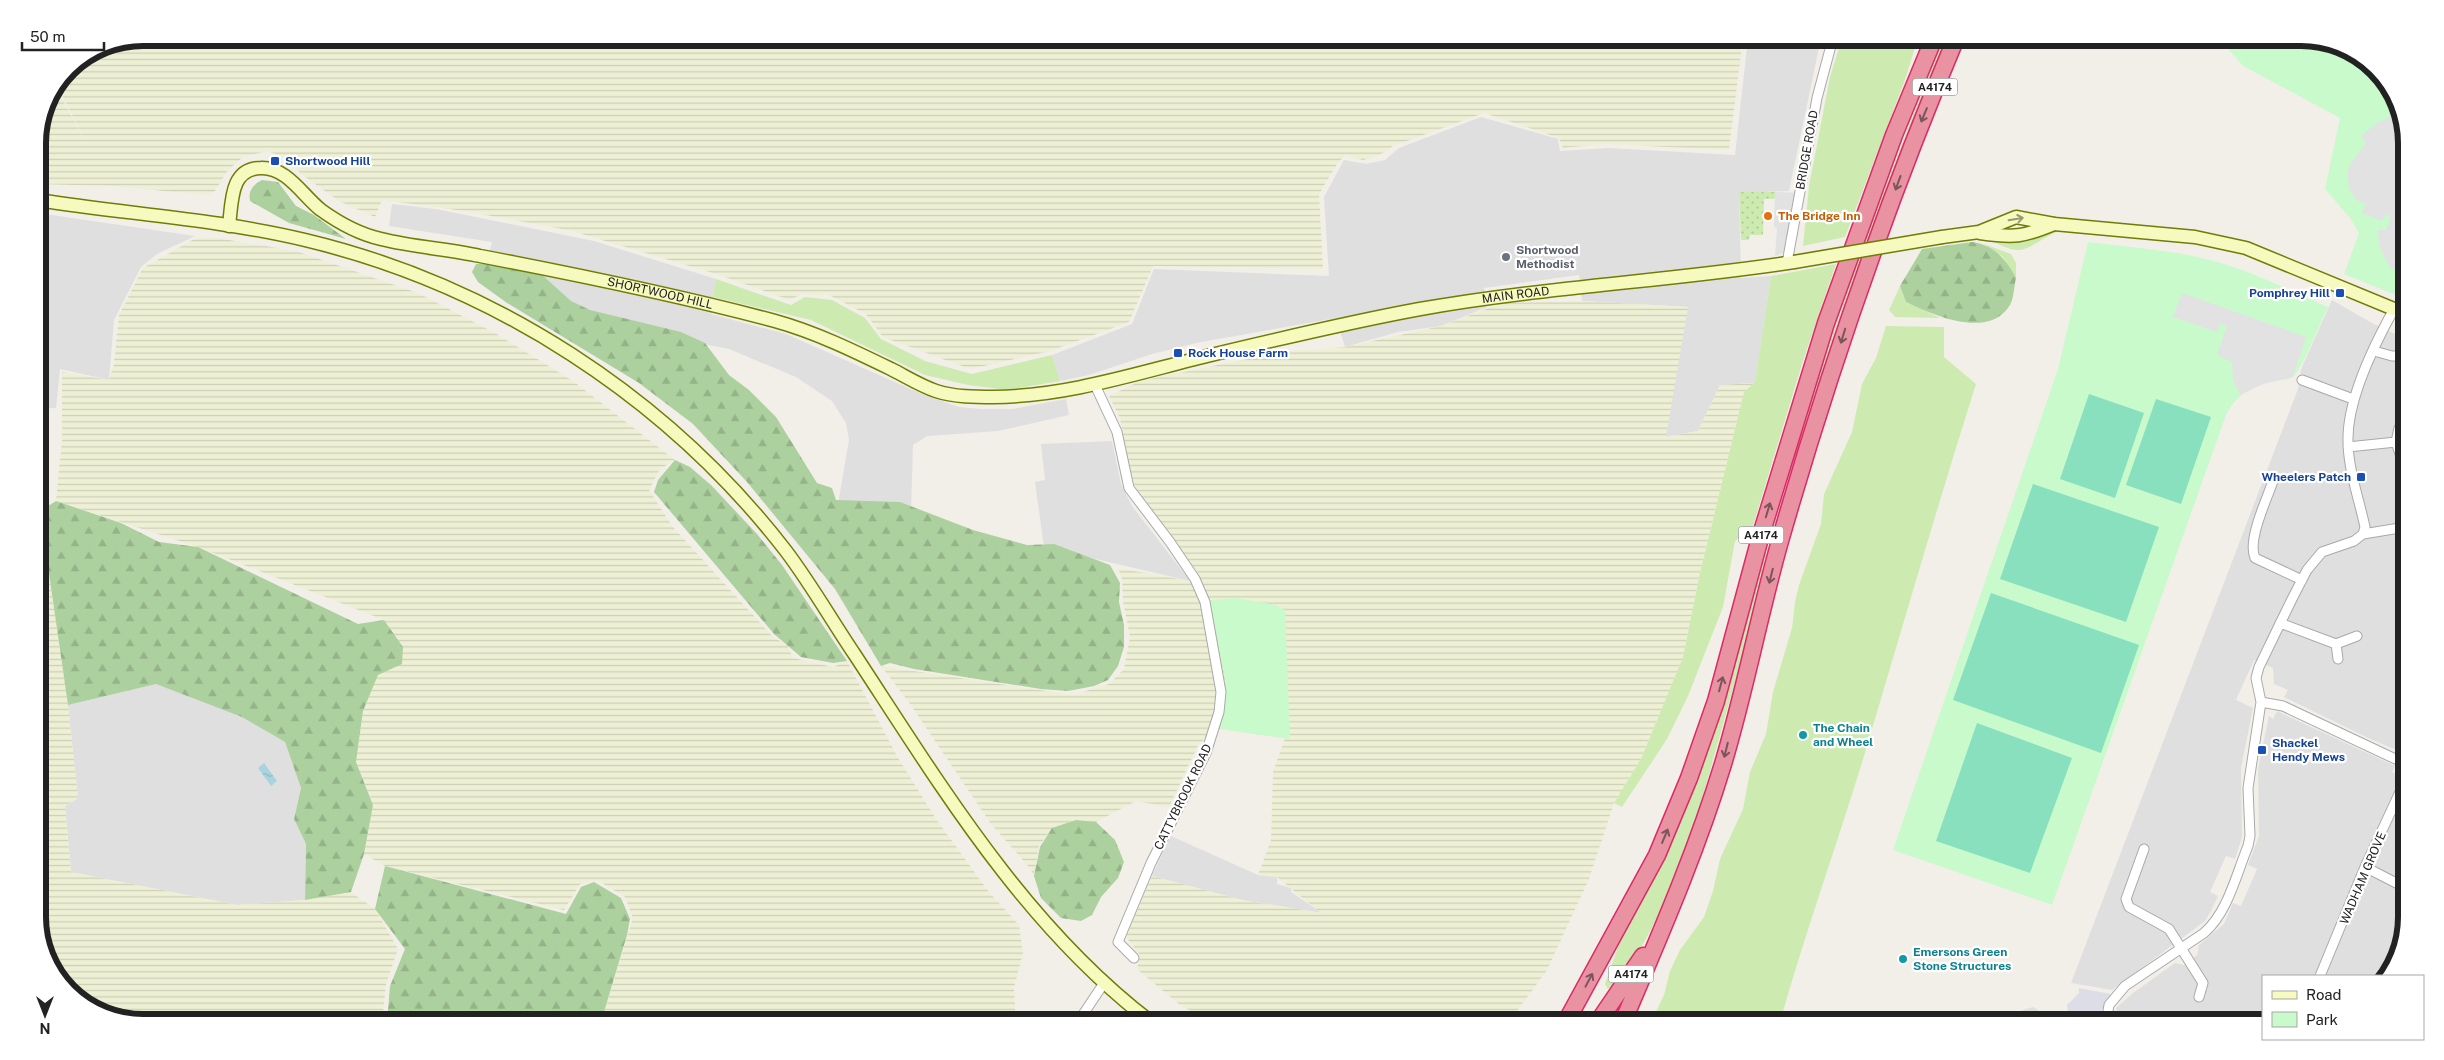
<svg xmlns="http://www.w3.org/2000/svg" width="2444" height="1060" viewBox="0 0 2444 1060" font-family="'Public Sans',sans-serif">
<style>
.residential{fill:#e0dfdf}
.farmland{fill:url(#farmland-rules)}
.grass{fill:#cdebb0}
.forest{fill:url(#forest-firs)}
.park{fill:#c8facc}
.garden{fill:url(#garden-dots)}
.pitch{fill:#88e0be}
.parking{fill:#e2e2e2}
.plaza{fill:#dddde8}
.water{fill:url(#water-ripples)}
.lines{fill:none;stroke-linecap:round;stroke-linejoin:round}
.street-casing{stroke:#a9a9a9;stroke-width:11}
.secondary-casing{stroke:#707d05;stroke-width:15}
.highway-casing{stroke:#dc2a67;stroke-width:19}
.street{stroke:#fff;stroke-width:9}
.secondary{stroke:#f7fabf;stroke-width:12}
.highway{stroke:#e892a2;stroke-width:16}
.secondary-bridge-casing{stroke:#707d05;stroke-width:15;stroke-linecap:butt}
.secondary-bridge{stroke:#f7fabf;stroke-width:12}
.oneway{stroke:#7b545c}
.oneway2{stroke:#979978}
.transit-dot{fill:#1a4fb4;stroke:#fff;stroke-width:2}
.food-dot{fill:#e8710a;stroke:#fff;stroke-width:2}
.worship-dot{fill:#6b7280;stroke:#fff;stroke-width:2}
.culture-dot{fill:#0f9aa8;stroke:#fff;stroke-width:2}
.labels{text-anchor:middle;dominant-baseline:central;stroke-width:4.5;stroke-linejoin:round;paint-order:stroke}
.shield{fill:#fff;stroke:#646464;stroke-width:1}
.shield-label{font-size:11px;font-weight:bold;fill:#222}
.street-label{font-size:12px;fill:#222;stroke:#fff}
.transit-label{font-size:12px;font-weight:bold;fill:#164399;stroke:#fff;text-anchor:start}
.food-label{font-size:12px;font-weight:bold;fill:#c56008;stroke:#fff;text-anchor:start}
.worship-label{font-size:12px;font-weight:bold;fill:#5b616d;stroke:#fff;text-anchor:start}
.culture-label{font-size:12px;font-weight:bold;fill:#0d838f;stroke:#fff;text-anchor:start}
.rim{fill:none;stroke:#222;stroke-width:6}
</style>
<defs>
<pattern id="farmland-rules" width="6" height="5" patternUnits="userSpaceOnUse" patternTransform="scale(1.25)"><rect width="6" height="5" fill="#eef0d5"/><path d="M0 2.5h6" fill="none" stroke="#ccceb7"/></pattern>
<pattern id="forest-firs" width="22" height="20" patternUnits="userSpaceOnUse" patternTransform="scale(1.25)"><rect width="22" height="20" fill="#add19e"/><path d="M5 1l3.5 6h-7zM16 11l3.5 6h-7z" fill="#95b388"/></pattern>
<pattern id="garden-dots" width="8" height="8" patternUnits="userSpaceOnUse" patternTransform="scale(1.25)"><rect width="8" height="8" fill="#cdebb0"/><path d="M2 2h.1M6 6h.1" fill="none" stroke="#b0c997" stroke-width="1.8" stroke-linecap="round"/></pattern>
<pattern id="water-ripples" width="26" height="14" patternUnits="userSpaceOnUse" patternTransform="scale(1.25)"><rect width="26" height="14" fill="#aad3df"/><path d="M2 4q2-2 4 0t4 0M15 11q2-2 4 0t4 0" fill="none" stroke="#92b5bf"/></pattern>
</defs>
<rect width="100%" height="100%" fill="#f2efe9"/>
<path class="residential" d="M1748 38H1821L1789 191 1739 193 1741 278 1771 276 1755 383 1720 385 1698 431 1665 437 1687 307 1582 301 1579 275 1484 288 1487 307 1441 326 1398 332 1345 347 1336 318 1196 343 1152 354 1089 375 1060 381 1052 355 1132 324 1154 269 1329 276 1324 197 1344 160 1366 164 1385 160 1399 148 1481 117 1558 139 1560 151 1608 148 1735 155Z
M392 204 436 209 594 241 716 279 711 314 786 334 922 394 959 407 981 409H1012L1066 399 1069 415 998 431 927 436 913 445 911 510 838 504 849 440 846 423 832 401 796 377 729 349 558 316 482 280 492 242 389 226Z
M38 213 195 236 157 254 141 267 114 320 109 380 60 369 56 408 38 409Z
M2332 300 2370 322 2406 339V747L2404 746 2401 752 2366 737 2284 697 2288 690 2274 684 2273 668 2254 660 2236 700 2253 708 2241 768 2242 837 2235 859 2226 856 2210 892 2218 896 2211 911 2205 921 2112 990 2071 983 2298 389 2301 369Z
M1112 441 1121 484 1132 506 1190 581 1044 547 1035 482 1045 480 1041 444Z
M156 684 231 709 285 742 301 788 294 819 306 844 305 900 237 905 71 872 65 806 78 798 68 705Z
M2277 711 2395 766 2392 772 2406 779V917L2399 957 2383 976H2263V1022H2119L2116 1008 2133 993 2175 963 2184 965 2197 955 2199 945 2224 924 2233 903 2241 906 2257 869 2248 865 2259 836 2258 769 2269 716 2273 719Z
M1171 836 1258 875 1277 877V884L1291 888V892L1322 913 1242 900 1152 876Z
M2033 1007 2058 1022H1985Z"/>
<path class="farmland" d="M143 38H1743L1729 150 1604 144 1563 148 1559 138 1484 113 1393 146 1378 156 1363 160 1345 155 1337 164 1319 194 1323 269 1153 266 1129 322 1050 351 970 369 883 337 866 314 829 295 802 294 790 300 716 274 572 231 465 211 382 200 375 217 339 201 301 174 285 157 267 151 243 157 228 170 215 191 208 195 111 186 38 184V136L46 102 56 87 88 147 57 85 69 68 103 45Z
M211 237 296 251 418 293 495 333 573 381 675 460 660 469 649 490 672 526 773 637 787 645 793 658 833 667 847 661 897 756 936 819 989 892 1019 925 1023 953 1014 988 1016 1022H601L633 918 625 897 597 880 580 884 564 910 385 866 364 854 373 805 356 762 363 711 378 674 384 620 198 547 56 501 62 441V372L109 380 114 364 119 315 143 268 196 238Z
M1582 301 1688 307 1666 437 1698 431 1720 385 1755 383 1744 392 1700 573 1683 657 1641 759 1614 803 1589 879 1547 970 1509 1022H1211L1180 1005 1137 969 1140 955 1126 937 1152 876 1242 900 1321 913 1277 877 1258 875 1271 840 1273 772 1285 738 1220 729 1199 743 1169 807 1136 801 1096 822 1076 820 1052 828 1039 846 1034 876 1030 868 991 824 908 701 881 666 1073 695 1109 684 1124 669 1130 637 1123 601 1122 579 1118 568 1190 581 1198 573 1140 495 1131 479 1120 418 1109 396 1140 381 1281 352 1345 347 1441 326 1502 303Z
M47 417 40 511 68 705 78 798 65 806 71 872 237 905 305 900 351 892 375 909 398 949 386 984 382 1022H143L103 1015 59 981 38 924V418Z"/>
<path class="grass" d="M1842 38H1918L1905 80 1845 237 1803 246 1809 186 1830 77Z
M1943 38H1946L1884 197 1809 418 1699 810C1681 861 1650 954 1608 989L1605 984 1619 944 1642 894 1727 687 1816 385 1866 237Z
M2053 230 2061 231C2046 234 2031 250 2018 250 2007 250 1996 242 1985 239 2017 243 2024 242 2053 230Z
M1984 244 2011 254 2016 263V278L2003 257Z
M1836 264 1803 361 1752 529 1735 541 1723 607 1688 696 1667 739 1622 807 1614 803 1641 759 1683 657 1700 573 1744 392 1755 382 1771 276Z
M716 279 791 305 805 297 832 300 865 318 881 339 925 361 972 374 1052 355 1060 381 1008 390 968 385 925 375 811 320 713 297Z
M1900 286 1906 302 1940 318 1895 317 1889 310Z
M1886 326 1944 327V357L1976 384C1937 507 1901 632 1864 756 1837 845 1805 933 1780 1022H1651L1664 995 1670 971 1680 950 1704 917 1713 891 1720 859 1743 809 1750 772 1766 734 1773 692 1792 628 1795 602 1799 585 1821 524 1824 494 1852 432 1862 384 1876 358Z"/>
<path class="forest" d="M262 180 278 182 296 206 314 215 346 239 289 223 250 201C248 190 253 185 262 180Z
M1972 242C1994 245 2006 259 2016 278 2014 286 2014 298 2010 305 1989 340 1933 315 1906 302L1900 286 1922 249Z
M476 264H491L540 273 571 301 590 310 681 332 705 343 729 375 749 390 776 417 817 483 832 488 836 500 900 502 973 530 1027 545 1054 544 1110 565 1120 583 1119 602 1124 625V647L1118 666 1108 680 1094 686 1068 691 1041 689 914 669 890 663 881 666 835 589 747 482 693 424 639 383 507 303 478 282 472 272Z
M675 460 690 467 711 485 757 534 782 565 847 661 833 663 801 657 774 634 654 492 658 480Z
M56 501 121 523 159 542 198 547 358 624 384 620 403 647 402 664 378 675 363 711 356 762 373 805 364 854 351 892 305 900 306 844 294 819 301 788 285 742 242 717 156 684 68 705 40 511Z
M1076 820 1096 822 1115 840 1124 862 1118 878 1101 897 1092 915 1081 921 1061 918 1041 898 1034 876 1040 847 1052 828Z
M385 866 566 914 581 887 594 882 621 898 630 919 627 935 601 1022H387L390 986 405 949 375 909Z"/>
<path class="park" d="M2219 38H2301L2341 45 2385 79 2406 136V299L2344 274 2359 233 2350 218 2325 189 2340 118 2243 66Z
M2088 242C2129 247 2171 250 2210 260 2251 270 2290 291 2328 307 2322 319 2300 373 2293 377 2289 380 2280 380 2274 381 2252 386 2236 395 2226 415L2052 905 1893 850 2058 369Z
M1236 598 1276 605 1285 610 1290 739 1220 729 1226 682 1209 600Z"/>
<path class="garden" d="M1739 192H1775V199H1764L1763 235H1750L1749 240H1741Z"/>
<path class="pitch" d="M2089 394 2144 413 2115 498 2060 479Z
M2156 399 2211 417 2181 504 2126 485Z
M2033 484 2159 527 2126 622 2000 579Z
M1991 593 2139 645 2101 753 1953 700Z
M1977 723 2072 758 2030 873 1936 841Z"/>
<path class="parking" d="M2398 113 2406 136V278L2390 267 2379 246 2378 230H2386L2391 217 2386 214 2382 221 2362 213 2366 204 2356 200 2350 190 2347 178 2349 166 2366 143 2361 136 2377 123Z
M1775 192 1800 193 1789 251 1775 256 1777 228 1774 227Z
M2182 293 2306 337 2293 377 2263 384 2240 395 2233 380 2232 362 2217 355 2227 326 2220 323 2217 332 2173 317Z"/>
<path class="plaza" d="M2079 988 2111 994 2101 1011 2102 1022H2077L2068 1013 2067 1005 2079 993Z"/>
<path class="water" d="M264 763 277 781 271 786 258 768Z"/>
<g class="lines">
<g class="street-casing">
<path id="street" d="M1787 263 1817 98 1833 38
M2374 351 2392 356H2406
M2302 380 2353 399
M1095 385 1117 432 1129 488 1170 542 1195 579 1205 602 1221 692 1219 712 1206 753 1151 863 1118 942 1134 958
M2396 442 2400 454
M2348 447 2396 442 2399 428
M2273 481C2267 499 2247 540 2255 558L2302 580
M2363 534 2365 527C2359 499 2348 469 2348 441 2347 399 2374 345 2394 309
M2280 623 2336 644 2357 636
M2336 644 2338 659
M2261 702 2283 706 2406 764
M2144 849 2126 899 2129 907 2169 929 2203 983 2199 997
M2365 867 2406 888
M2320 976 2365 867 2406 779
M1078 1022 1104 983
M2106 1022 2109 1005 2125 986 2204 933C2228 912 2236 875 2248 846L2250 836 2248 788 2261 702 2256 678 2259 667 2292 599 2307 570 2322 552 2354 541 2363 534 2406 527"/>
</g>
<g class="secondary-casing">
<g id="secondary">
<path d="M38 200C126 214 217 219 305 240 494 285 667 397 786 551 811 584 832 621 855 655 941 786 1024 925 1151 1022"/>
<path id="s1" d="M229 226C232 202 230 168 261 168 287 167 303 196 321 210 339 223 359 234 381 239 413 247 448 249 480 256 579 275 678 295 775 321 815 332 854 351 891 369 905 376 921 386 936 391 954 397 976 397 994 397 1068 396 1137 373 1207 356 1278 339 1349 322 1420 309 1544 287 1670 281 1794 262"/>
<path d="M1980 233C2014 238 2023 237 2054 224"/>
<path d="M1942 237 1979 232 2016 217 2054 224 2195 237 2246 248 2406 314"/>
</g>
</g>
<g class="highway-casing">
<path id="highway" d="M1566 1022 1657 855 1689 778 1716 701 1760 538 1826 323 1894 135 1934 38
M1598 1022 1643 956
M1623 1022C1659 937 1696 853 1723 764 1745 691 1759 615 1780 541 1829 370 1887 202 1956 38"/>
</g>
<use href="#street" class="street"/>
<use href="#secondary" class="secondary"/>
<use href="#highway" class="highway"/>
<g class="secondary-bridge-casing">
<path id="secondary-bridge" d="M1794 262 1942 237"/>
</g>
<use href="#secondary-bridge" class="secondary-bridge"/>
</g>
<defs><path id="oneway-shaft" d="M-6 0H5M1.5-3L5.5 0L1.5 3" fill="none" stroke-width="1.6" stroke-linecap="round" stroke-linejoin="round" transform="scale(1.25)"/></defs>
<g class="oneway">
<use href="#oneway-shaft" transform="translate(1924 115) rotate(113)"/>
<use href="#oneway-shaft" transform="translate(1898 183) rotate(110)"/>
<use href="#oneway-shaft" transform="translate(1843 336) rotate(107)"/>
<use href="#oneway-shaft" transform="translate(1768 510) rotate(-73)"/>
<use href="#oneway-shaft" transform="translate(1771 576) rotate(104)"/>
<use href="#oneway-shaft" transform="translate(1721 684) rotate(-75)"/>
<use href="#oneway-shaft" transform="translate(1726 750) rotate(104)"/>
<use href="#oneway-shaft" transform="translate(1665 836) rotate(-67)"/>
<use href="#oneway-shaft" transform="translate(1589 980) rotate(-62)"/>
</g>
<use class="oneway2" href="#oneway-shaft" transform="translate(2016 219) rotate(-9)"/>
<g class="transit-dot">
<rect x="270" y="156" width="10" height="10" rx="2.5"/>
<rect x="2335" y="288" width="10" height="10" rx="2.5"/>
<rect x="1173" y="348" width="10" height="10" rx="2.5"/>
<rect x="2356" y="472" width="10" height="10" rx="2.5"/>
<rect x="2257" y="745" width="10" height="10" rx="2.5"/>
</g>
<circle class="food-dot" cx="1768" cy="216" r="5"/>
<circle class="worship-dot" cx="1506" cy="257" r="5"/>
<g class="culture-dot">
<circle cx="1803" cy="735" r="5"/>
<circle cx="1903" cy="959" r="5"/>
</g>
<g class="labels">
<g class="shield">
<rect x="1912.5" y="78.5" width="45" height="17" rx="4"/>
<rect x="1738.5" y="526.5" width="45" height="17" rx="4"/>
<rect x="1608.5" y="965.5" width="45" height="17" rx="4"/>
</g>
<g class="shield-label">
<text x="1935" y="87">A4174</text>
<text x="1761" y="535">A4174</text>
<text x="1631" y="974">A4174</text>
</g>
<g class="street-label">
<text transform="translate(1807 150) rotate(-80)">BRIDGE ROAD</text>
<text stroke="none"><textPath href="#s1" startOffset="501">SHORTWOOD HILL</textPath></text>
<text stroke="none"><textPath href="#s1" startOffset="1386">MAIN ROAD</textPath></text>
<text transform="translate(1183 797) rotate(-64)">CATTYBROOK ROAD</text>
<text transform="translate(2363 878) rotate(-67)">WADHAM GROVE</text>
</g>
<g class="transit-label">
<text x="285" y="161">Shortwood Hill</text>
<text x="2330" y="293" text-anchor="end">Pomphrey Hill</text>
<text x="1188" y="353">Rock House Farm</text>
<text x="2351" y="477" text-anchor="end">Wheelers Patch</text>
<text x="2272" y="743">Shackel<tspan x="2272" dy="14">Hendy Mews</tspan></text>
</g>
<g class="food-label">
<text x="1778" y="216">The Bridge Inn</text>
</g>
<g class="worship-label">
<text x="1516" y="250">Shortwood<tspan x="1516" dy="14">Methodist</tspan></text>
</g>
<g class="culture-label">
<text x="1813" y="728">The Chain<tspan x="1813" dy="14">and Wheel</tspan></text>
<text x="1913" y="952">Emersons Green<tspan x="1913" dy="14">Stone Structures</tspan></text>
</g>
</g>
<path d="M0 0H2444V1060H0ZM143 46H2301A97 97 0 0 1 2398 143V917A97 97 0 0 1 2301 1014H143A97 97 0 0 1 46 917V143A97 97 0 0 1 143 46Z" fill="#fff" fill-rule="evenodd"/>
<path class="rim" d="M143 46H2301A97 97 0 0 1 2398 143V917A97 97 0 0 1 2301 1014H143A97 97 0 0 1 46 917V143A97 97 0 0 1 143 46Z"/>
<rect x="2262" y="975" width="162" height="65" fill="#ffffff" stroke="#a7a7a7"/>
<rect x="2272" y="991" width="25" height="8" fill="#f7fabf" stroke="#a7a7a7"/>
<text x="2306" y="1000" font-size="15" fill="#222222">Road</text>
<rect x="2272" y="1012" width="25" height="15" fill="#c8facc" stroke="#a7a7a7"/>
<text x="2306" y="1025" font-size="15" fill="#222222">Park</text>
<g transform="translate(45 1015) rotate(180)" stroke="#ffffff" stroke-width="4" paint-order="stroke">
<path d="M0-4L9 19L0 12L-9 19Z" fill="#222222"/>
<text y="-8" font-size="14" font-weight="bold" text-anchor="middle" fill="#222222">N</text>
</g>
<path d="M22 42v8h82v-8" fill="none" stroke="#222222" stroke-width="2.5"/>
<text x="30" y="42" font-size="15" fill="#222222" stroke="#ffffff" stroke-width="4" paint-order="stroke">50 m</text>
</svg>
